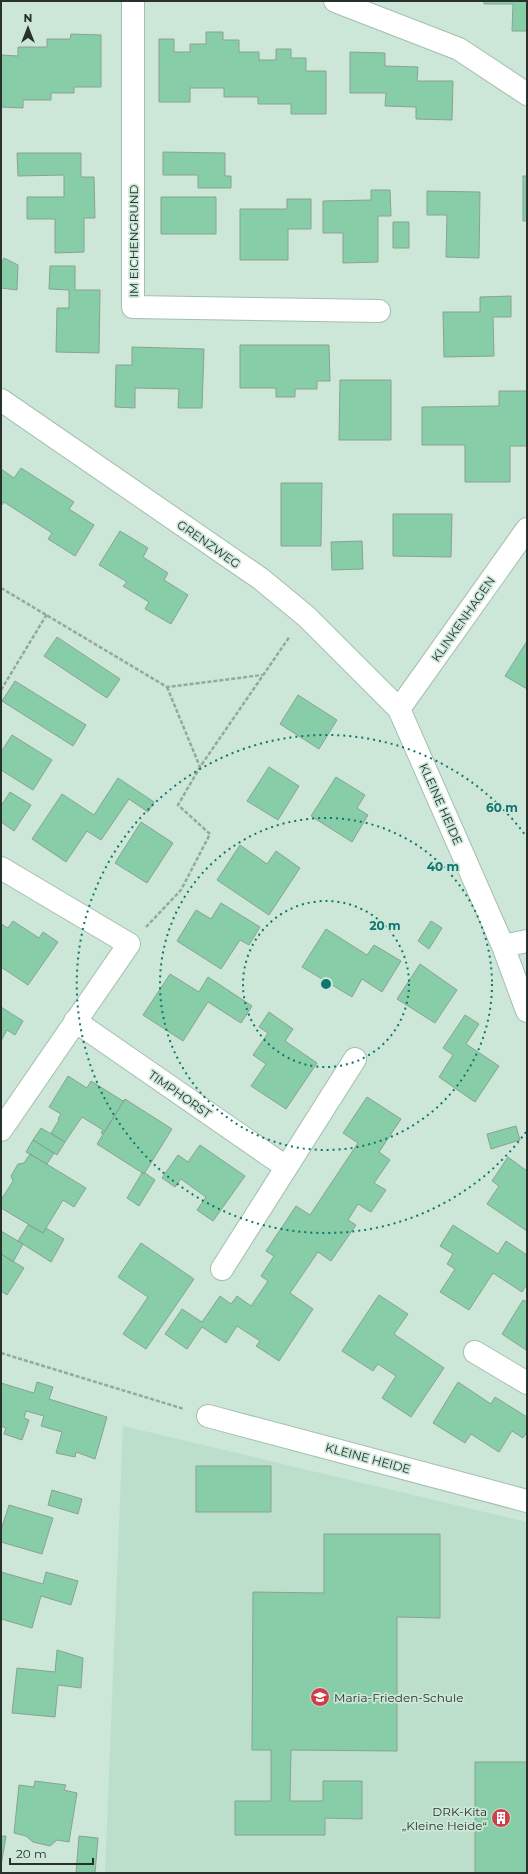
<svg xmlns="http://www.w3.org/2000/svg" width="528" height="1874" viewBox="0 0 528 1874" font-family="Montserrat,sans-serif">
<style>
.built{fill:#bcdfcb}
.building{fill:#87cda8;stroke:#89a294}
.lines{fill:none;stroke-linecap:round;stroke-linejoin:round}
.minor-casing{stroke:#a4beaf;stroke-width:24}
.path{stroke:#93a99c;stroke-width:2.5;stroke-dasharray:4 2;stroke-linecap:butt}
.minor{stroke:#fff;stroke-width:22}
.ring{fill:none;stroke:#0f766e;stroke-width:2;stroke-dasharray:2 4}
.labels{text-anchor:middle;dominant-baseline:central;stroke-width:3.5;stroke-linejoin:round;paint-order:stroke}
.street-label{font-size:12px;fill:#28322c;stroke:#cce7d7}
.poi-label{font-size:12px;fill:#28322c;stroke:#cce7d7;text-anchor:start}
.centre{fill:#0f766e;stroke:#cce7d7;stroke-width:2}
.ring-label{font-size:12px;text-anchor:middle;font-weight:bold;fill:#0f766e;stroke:#cce7d7;stroke-width:3.5;stroke-linejoin:round;paint-order:stroke}
</style>
<rect width="100%" height="100%" fill="#cce7d7"/>
<path class="built" d="M123 1426 527 1522V1873H105Z"/>
<path class="building" d="M484 1H527V31H512L513 4H484Z
M206 32H223V40H239V52H259V60H276V49H291V58H306V71H326V114H291V104H258V97H224V88H190V102H159V39H174V52H190V44H206Z
M71 34 101 35V87H74V93H51V100H23V108L1 107V55L18 56V47H47V39H70Z
M350 52 385 53V66L418 67 417 81H453L452 120 416 119V107L385 106 386 93H350Z
M163 152 225 153V176H231V188H198V175H163Z
M17 153H81V177H94L95 218H84V252L55 253V219H27V197H64V175L18 176Z
M523 176H527V221H523Z
M371 190H390L391 216H378V262L343 263V233H323V201L371 200Z
M427 191 480 192 479 258 446 257 447 215H427Z
M161 197H216V234H161Z
M287 199H311V229H288V260H240V209H287Z
M393 222H409V248H393Z
M4 258 18 265 17 290 1 288V264Z
M50 266H75V290H100L99 353 56 352 57 308H69V290L49 289Z
M511 296V317H493L494 356 444 357 443 312H480V297Z
M240 345H329L330 381H317V389H295V397H276V388H240Z
M132 347 204 349 202 408H178L179 389 135 388V408L115 407 116 365H132Z
M340 380H391V440H339Z
M499 391H527V446H510V482H465V445H422V407L499 406Z
M21 468 74 502 69 509 94 525 75 556 48 539 52 533 4 502 1 506V469L14 478Z
M281 483H322L321 546H281Z
M393 514H452L451 557 393 556Z
M120 531 148 548 143 557 168 573 164 580 188 595 171 624 145 609 149 602 123 586 127 582 99 565Z
M362 541 363 569 332 570 331 542Z
M57 637 120 679 107 698 44 656Z
M527 641V689L505 676Z
M15 681 86 725 73 746 2 701Z
M298 695 337 720 319 749 280 724Z
M12 735 52 760 33 790 1 770V752Z
M269 767 299 786 278 820 247 801Z
M336 777 365 795 357 808 368 815 352 842 311 816Z
M118 778 154 802 148 812 129 799 101 840 87 831 66 862 32 839 62 794 94 815Z
M10 792 31 805 14 831 1 822V806Z
M141 822 173 843 147 883 115 863Z
M240 845 267 864 276 851 300 868 269 915 217 880Z
M221 903 260 927 249 945 240 940 221 969 177 941 196 910 211 919Z
M13 921 39 938 43 932 58 942 28 985 1 967V924L8 928Z
M431 921 442 928 429 949 418 941Z
M326 929 367 955 374 945 401 961 382 992 362 979 352 997 302 967Z
M420 964 457 990 435 1023 397 999Z
M170 974 199 992 208 977 252 1006 241 1023 208 1002 183 1041 143 1015Z
M1 1007 23 1021 15 1035 7 1030 1 1041Z
M269 1012 293 1029 285 1041 317 1063 286 1109 251 1086 266 1064 253 1055 268 1033 259 1027Z
M465 1015 479 1024 466 1044 499 1066 475 1102 439 1077 453 1055 443 1048Z
M68 1076 87 1088 91 1081 123 1101 125 1099 103 1134 101 1133 103 1130 82 1117 65 1142 51 1133 59 1120 58 1119 61 1114 49 1107Z
M367 1097 401 1119 379 1152 390 1160 374 1183 386 1190 371 1212 358 1204 348 1220 356 1225 331 1261 318 1252 290 1293 313 1309 279 1361 256 1346 260 1341 237 1326 226 1343 202 1327 187 1349 165 1334 182 1309 202 1322 220 1296 231 1304 237 1296 251 1306 268 1281 261 1276 274 1256 266 1251 296 1206 310 1215 358 1143 343 1133Z
M125 1099 172 1129 144 1174 97 1144Z
M516 1126 520 1140 491 1149 487 1134Z
M41 1128 65 1142 57 1155 33 1140Z
M33 1140 54 1153 47 1164 26 1152Z
M200 1145 245 1176 213 1221 197 1210 206 1197 181 1179 175 1187 162 1178 178 1155 188 1162Z
M30 1154 86 1188 74 1207 63 1200 43 1233 1 1208V1200L13 1181 11 1176 18 1164 24 1163Z
M508 1157 527 1171V1231L487 1204 499 1186 492 1181Z
M142 1173H145L155 1180 139 1206 127 1198Z
M28 1225 43 1233 46 1228 64 1239 51 1262 18 1241Z
M453 1225 498 1254 506 1241 527 1255V1284L522 1292 493 1273 469 1310 440 1292 455 1269 447 1264 453 1254 440 1246Z
M1 1231 23 1244 13 1262 1 1254Z
M141 1243 194 1279 146 1349 123 1334 148 1297 118 1277Z
M1 1254 24 1268 7 1295 1 1291Z
M379 1295 408 1314 394 1334 444 1368 411 1417 382 1398 396 1376 378 1364 373 1371 342 1351Z
M523 1300 527 1302 526 1350 502 1334Z
M37 1382 53 1387 49 1399 107 1417 95 1459 76 1452 75 1457 56 1453 62 1432 41 1426 44 1416 26 1411 24 1418 29 1420 22 1440 4 1434 6 1428 1 1426V1383L34 1393Z
M458 1382 491 1404 495 1397 527 1417V1432L523 1438 512 1431 499 1452 471 1434 465 1443 433 1423Z
M196 1466H271V1512H196Z
M52 1490 82 1499 78 1514 48 1505Z
M9 1505 53 1518 42 1554 1 1542V1530Z
M324 1534H440V1618L397 1617V1751L291 1750 290 1801H323V1781H362V1819L325 1818V1835H235V1801H271V1750H252L253 1592 324 1593Z
M1 1572 43 1584 46 1572 78 1581 71 1605 41 1596 32 1628 1 1619Z
M57 1650 83 1658 81 1688 58 1685 55 1717 12 1713 17 1668 55 1672Z
M475 1762H527V1873H475Z
M35 1781 66 1785 64 1790 77 1793 69 1842 57 1840 50 1846 33 1842 26 1836 14 1833 19 1785 34 1787Z
M1 1836H6L1 1866Z
M79 1836 98 1838 95 1873H76Z"/>
<g class="lines">
<g class="minor-casing">
<path id="minor" d="M133 1V307L379 311
M335 1 459 49 527 94
M1 400 261 579 307 617 399 709 503 946 527 1011
M399 709 527 529
M1 868 129 944 1 1130
M503 946 527 941
M75 1021 286 1167
M222 1269 355 1059
M475 1352 527 1383
M208 1416 527 1501"/>
</g>
<path class="path" d="M1 588 167 687 262 675
M167 687 200 767
M1 690 47 614
M146 927 181 890 210 834 178 805 200 767 290 636
M1 1353 184 1409"/>
<use href="#minor" class="minor"/>
</g>
<g class="ring">
<circle cx="326" cy="984" r="83"/>
<circle cx="326" cy="984" r="166"/>
<path d="M526 1132A249 249 0 1 1 526 836"/>
</g>
<defs>
<g id="school-disc" transform="scale(1)"><circle r="9.5" fill="#cf3f4a" stroke="#cce7d7"/><path d="M0-5L7-2L0 1L-7-2ZM-4 1L0 2.5L4 1V4Q0 6-4 4Z" fill="#fff"/></g>
<g id="building-disc" transform="scale(1)"><circle r="9.5" fill="#cf3f4a" stroke="#cce7d7"/><path d="M-4-6H4V6H1V3H-1V6H-4ZM-2.5-4.3h1.7v1.8h-1.7ZM.8-4.3h1.7v1.8H.8ZM-2.5-1h1.7V.8h-1.7ZM.8-1h1.7V.8H.8Z" fill="#fff"/></g>
</defs>
<g fill-rule="evenodd">
<use href="#school-disc" x="320" y="1697"/>
<use href="#building-disc" x="501" y="1818"/>
</g>
<g class="labels">
<g class="street-label">
<text transform="translate(133 241) rotate(-90)">IM EICHENGRUND</text>
<text transform="translate(209 544) rotate(35)">GRENZWEG</text>
<text transform="translate(463 619) rotate(-55)">KLINKENHAGEN</text>
<text transform="translate(441 804) rotate(66)">KLEINE HEIDE</text>
<text transform="translate(180 1094) rotate(35)">TIMPHORST</text>
<text transform="translate(368 1458) rotate(15)">KLEINE HEIDE</text>
</g>
<g class="poi-label">
<text x="334" y="1697">Maria-Frieden-Schule</text>
<text x="487" y="1811" text-anchor="end">DRK-Kita<tspan x="487" dy="14">„Kleine Heide“</tspan></text>
</g>
</g>
<circle cx="326" cy="984" r="6" class="centre"/>
<g class="ring-label">
<text x="502" y="812">60 m</text>
<text x="443" y="871">40 m</text>
<text x="385" y="930">20 m</text>
</g>
<rect width="528" height="1874" fill="none" stroke="#28322c" stroke-width="4"/>
<g transform="translate(28 28)" stroke="#cce7d7" stroke-width="3" paint-order="stroke">
<path d="M0-3L7 15L0 10L-7 15Z" fill="#28322c"/>
<text y="-6" font-size="11" font-weight="bold" text-anchor="middle" fill="#28322c">N</text>
</g>
<path d="M10 1858v6h83v-6" fill="none" stroke="#28322c" stroke-width="2"/>
<text x="16" y="1858" font-size="12" fill="#28322c" stroke="#cce7d7" stroke-width="3" paint-order="stroke">20 m</text>
</svg>
